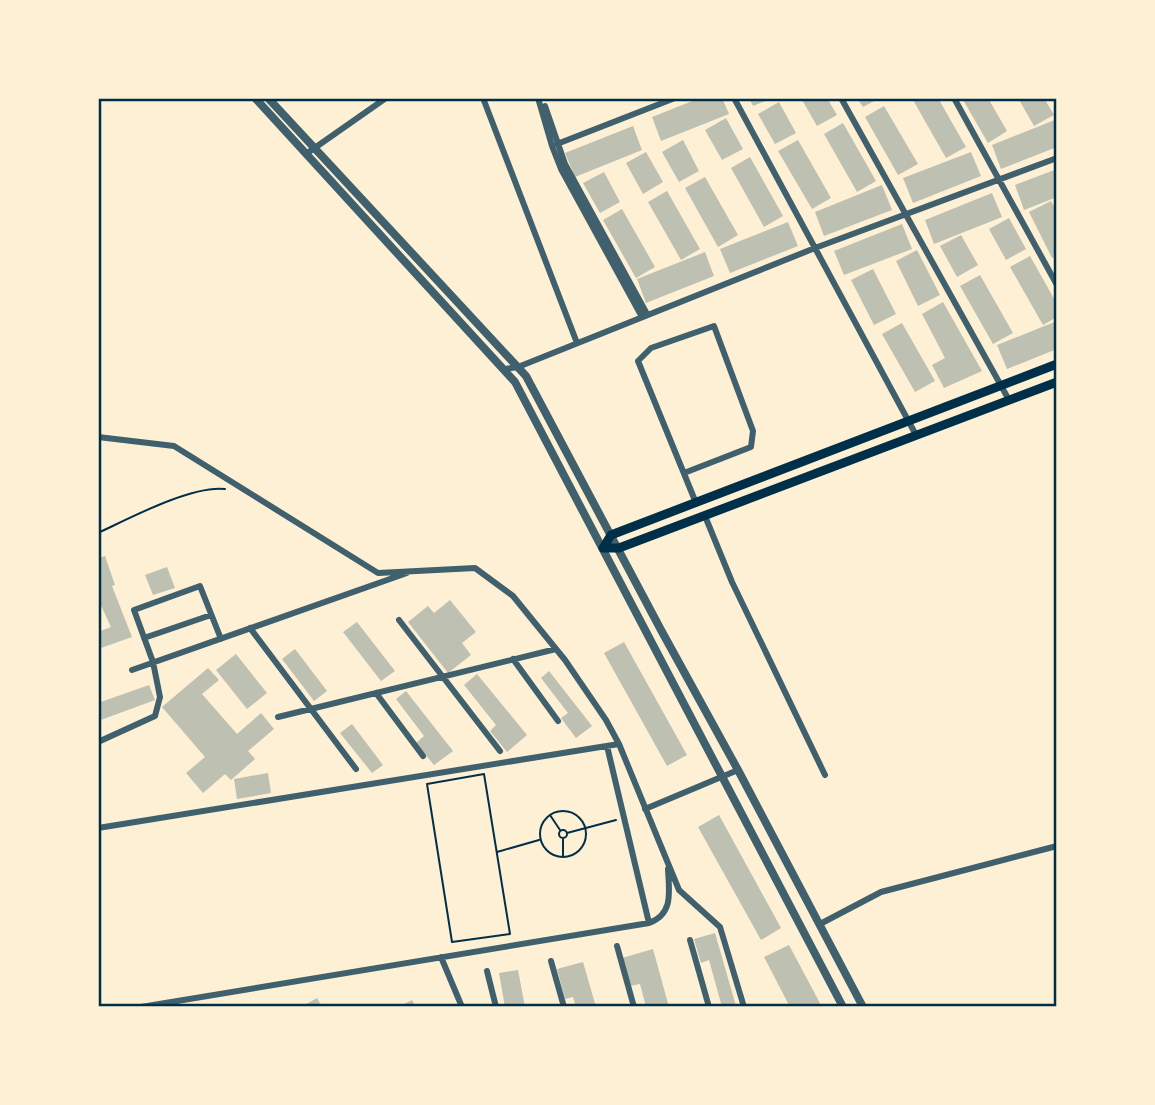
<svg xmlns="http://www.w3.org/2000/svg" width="1155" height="1105" viewBox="0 0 1155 1105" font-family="'Sofia Sans Condensed',sans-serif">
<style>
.building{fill:#bec0b2}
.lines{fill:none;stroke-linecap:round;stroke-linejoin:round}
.path{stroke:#003049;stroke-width:2}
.minor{stroke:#3f606c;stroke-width:6}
.tertiary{stroke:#3f606c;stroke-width:8}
.secondary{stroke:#003049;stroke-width:9}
.neatline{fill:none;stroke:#003049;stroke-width:2.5}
</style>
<rect width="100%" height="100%" fill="#fdf0d5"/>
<path class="building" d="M700 98H722L729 114 661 141 652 117Z
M749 98H773L753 106Z
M801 98H827L837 115 817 126Z
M857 98H880L863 107Z
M917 98H938L966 147 946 158 913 100Z
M962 98H988L1007 131 988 143Z
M1018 98H1044L1054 115 1034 126Z
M779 102 796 133 775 144 758 114Z
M884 106 918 164 898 175 865 117Z
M726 118 743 149 722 160 705 130Z
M1057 119V147L1001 169 992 145Z
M843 123 876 181 857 192 824 134Z
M633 126 642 150 575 177 565 153Z
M683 140 699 171 679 182 662 152Z
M798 140 831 198 812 209 778 151Z
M646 152 663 182 643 194 626 163Z
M971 152 981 176 913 203 903 178Z
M750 157 783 216 764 227 731 168Z
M1057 169V197L1024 210 1015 185Z
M604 172 620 202 600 213 583 183Z
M705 177 738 235 718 247 685 188Z
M882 185 892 210 824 236 815 212Z
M667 191 700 249 681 260 648 202Z
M992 193 1002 217 934 244 925 220Z
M1051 201 1057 212V256L1052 258 1029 212Z
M622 209 655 267 636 278 603 220Z
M1009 218 1026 249 1006 260 989 229Z
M788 222 798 246 730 273 720 249Z
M902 224 912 249 844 275 834 251Z
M961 235 978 265 957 277 940 246Z
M917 250 940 295 918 306 896 261Z
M705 252 714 276 646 303 637 279Z
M1030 256 1057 304V317L1043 325 1010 267Z
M873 269 896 314 874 325 851 280Z
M980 275 1013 333 993 344 960 286Z
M943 302 982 371 944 388 932 365 945 358 922 314Z
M1057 321V349L1007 369 997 345Z
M902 323 935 381 915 392 882 334Z
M105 556 115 585 112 586 132 637 98 649V632L111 627 98 599V558Z
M167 567 175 588 153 595 145 575Z
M450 600 476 632 462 643 471 655 448 673 408 622 428 606 434 613Z
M357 622 395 671 381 681 343 632Z
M624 642 687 755 667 766 604 653Z
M295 649 327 691 314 701 282 659Z
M236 654 267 693 247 709 216 670Z
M208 668 219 680 202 694 237 734 261 713 274 729 248 751 255 759 231 780 225 774 203 793 186 773 205 757 162 707Z
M549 671 592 726 576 738 561 718 568 713 541 678Z
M477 674 527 735 507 752 490 731 496 725 464 685Z
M149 685 155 700 98 721V703Z
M406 691 453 751 434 765 416 743 424 736 396 699Z
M352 724 383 765 372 773 340 733Z
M268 773 271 793 237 799 234 779Z
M719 815 781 928 761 940 698 827Z
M715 933 736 1006 731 1007H722L709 960 701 963 694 939Z
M789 945 822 1007H790L764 957Z
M653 949 669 1007H646L640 984 630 986 622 958Z
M583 962 596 1007H576L573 997 565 999 557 969Z
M518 970 525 1007H505L499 973Z
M317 998 322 1007H301Z
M412 1000 416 1007H398Z"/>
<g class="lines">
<path class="path" d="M98 533C130 518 192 485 225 489
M484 774 510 934 452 942 427 784Z
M540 834a23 23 0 1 1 46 0a23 23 0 1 1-46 0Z
M550 815 560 830
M559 834a4 4 0 1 1 8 0a4 4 0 1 1-8 0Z
M567 833 616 820
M497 852 539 840
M563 857V839"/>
<path class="minor" d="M483 98 577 343
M538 98 552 146 561 169 642 317
M734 98 916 435
M841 98 1009 400
M954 98 1057 285
M1057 98V99
M545 106 565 164 647 314
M557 144 675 98
M306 154 386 98
M505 369 518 367 815 248 1057 158
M98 437 174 446 378 573 475 568 513 596 565 660 606 720 619 744 679 890 720 927 744 1007
M684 473 751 447 753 431 714 326 651 348 638 361 696 503
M705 516 732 582 825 775
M399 620 500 751
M250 628 356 769
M144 638 211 615
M513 659 558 721
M132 670 407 573
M376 693 423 756
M278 717 556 649
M98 742 155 716 160 697 153 662 134 610 200 586 221 639
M607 746 649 923
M645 809 738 770
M98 828 619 744
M820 924 881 892 1057 846
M690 940 709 1007
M617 946 634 1007
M441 957 462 1007
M551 961 564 1007
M487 971 496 1007
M141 1007 649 923C674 914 669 891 668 869"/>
<path class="tertiary" d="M255 98 515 382 843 1007
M268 98 526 376 661 630 738 770 863 1007"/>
<path class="secondary" d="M603 548 611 535 1057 364
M603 548H619L1057 382"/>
</g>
<rect width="1155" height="1105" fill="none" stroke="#fdf0d5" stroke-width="200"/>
<rect x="100" y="100" width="955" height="905" class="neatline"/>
</svg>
